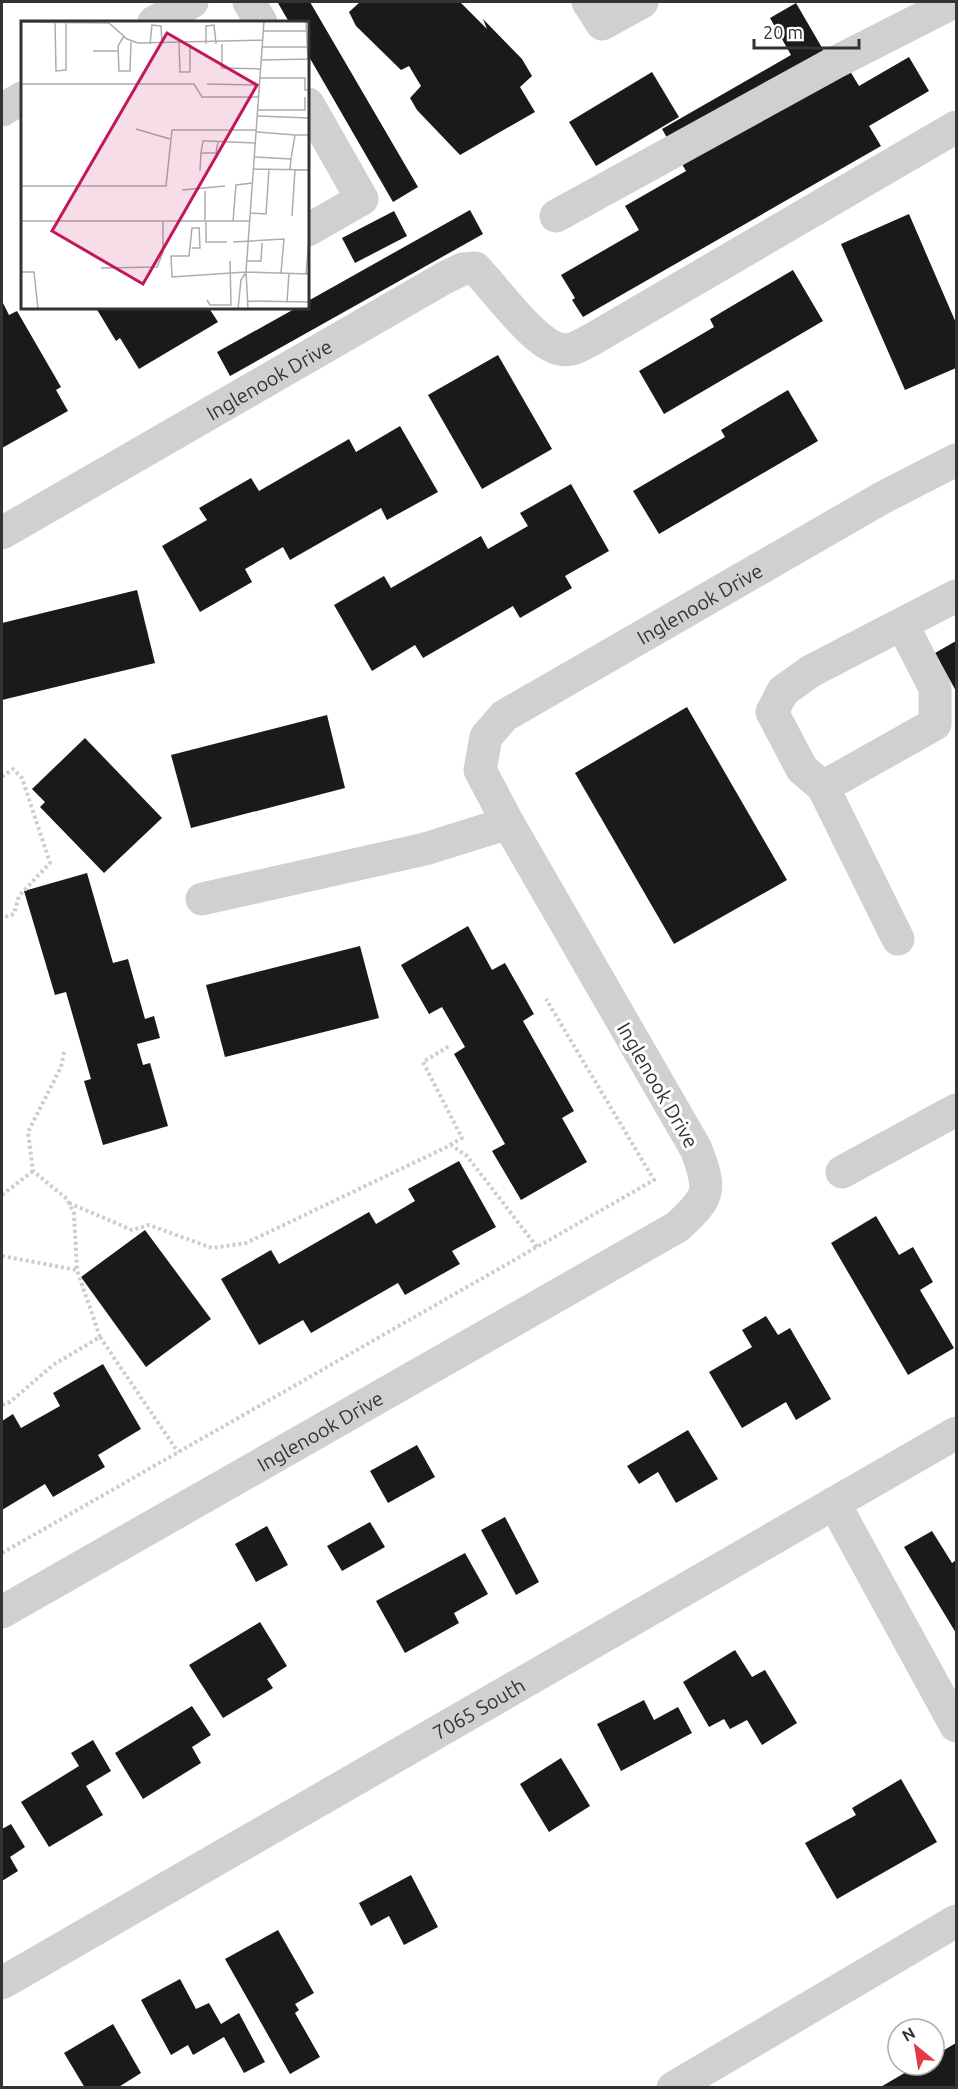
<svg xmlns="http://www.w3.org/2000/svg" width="958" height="2089" font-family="Ubuntu,sans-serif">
<rect width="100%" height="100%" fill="#fff"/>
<g fill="#1a1a1a">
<path d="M281,2H310L418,187L393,202L308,55V22H289L278,3Z"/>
<path d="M360,2H463L461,3L487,29L483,19L522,59L532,76L520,87L535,112L460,155L417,110L410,98L421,86L409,66L401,70L356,26L349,12Z"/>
<path d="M796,3L839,77L850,71L859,86L909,57L929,91L869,126L881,146L583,317L572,300L575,298L561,275L639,230L625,206L686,171L662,129L791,55L770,18Z"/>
<path d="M652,72L679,117L596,166L569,122Z"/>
<path d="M470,210L483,234L230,376L217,352L296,308H308V301Z"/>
<path d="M394,211L407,236L355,263L342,238Z"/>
<path d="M909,214L956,323V368L905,390L841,244Z"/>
<path d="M793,270L823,321L664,414L639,371L714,327L710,319Z"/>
<path d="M2,301L9,315L17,311L61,387L56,390L68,411L2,448Z"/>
<path d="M96,308H209L218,322L139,369L120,338L116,341Z"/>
<path d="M498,355L552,449L482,489L428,395Z"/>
<path d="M788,390L818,441L659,534L633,491L725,437L721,430Z"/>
<path d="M400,426L438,492L387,520L381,508L290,560L283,547L245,569L252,582L200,612L162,546L207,520L199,508L251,478L259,491L349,439L356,452Z"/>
<path d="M571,484L609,551L565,576L572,588L520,618L513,606L423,658L415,645L372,671L334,605L384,576L391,588L481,536L488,549L528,526L520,513Z"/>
<path d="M137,590L155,663L2,700V623Z"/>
<path d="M956,641V691L935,653Z"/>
<path d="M687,707L787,880L674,944L575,773Z"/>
<path d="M327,715L345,788L191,828L171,755Z"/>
<path d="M85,738L162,818L104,873L40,807L45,802L32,789Z"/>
<path d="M87,873L113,963L128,959L145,1019L154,1016L160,1038L137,1044L143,1065L150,1063L168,1126L103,1145L84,1081L91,1079L66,992L55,995L24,891Z"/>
<path d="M468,926L492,970L505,963L534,1014L523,1021L574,1111L562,1118L587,1162L521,1200L492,1151L505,1144L454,1054L465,1047L442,1007L429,1014L401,965Z"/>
<path d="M360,946L379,1018L225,1057L206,985Z"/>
<path d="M459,1161L496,1227L452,1251L460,1264L405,1295L398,1283L311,1333L303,1320L259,1345L221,1279L271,1250L279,1264L369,1212L376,1224L415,1201L408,1189Z"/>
<path d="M876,1216L899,1255L913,1247L933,1282L920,1290L954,1348L908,1375L831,1243Z"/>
<path d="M145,1230L211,1319L146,1367L81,1277Z"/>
<path d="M766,1316L778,1335L790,1328L831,1399L796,1420L786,1402L742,1428L709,1372L752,1347L742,1330Z"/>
<path d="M103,1364L141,1429L98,1455L105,1467L53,1497L45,1484L2,1510V1421L13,1414L21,1428L60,1406L53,1393Z"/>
<path d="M688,1430L718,1479L676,1503L658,1472L639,1484L627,1466Z"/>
<path d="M417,1445L435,1477L388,1503L370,1471Z"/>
<path d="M505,1517L539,1582L516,1595L481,1530Z"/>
<path d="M370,1522L385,1547L342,1571L327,1546Z"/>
<path d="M267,1526L288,1565L256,1582L235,1544Z"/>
<path d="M932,1531L952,1563L956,1560V1633L904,1547Z"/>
<path d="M465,1553L488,1594L454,1613L459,1623L405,1653L376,1601Z"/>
<path d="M260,1622L287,1666L267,1679L273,1688L223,1718L189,1665Z"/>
<path d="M735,1650L752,1677L765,1670L797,1723L762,1745L747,1720L730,1729L724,1719L709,1727L683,1682Z"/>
<path d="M644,1700L654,1720L678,1707L692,1733L621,1771L597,1724Z"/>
<path d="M192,1706L211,1735L192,1747L201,1763L143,1799L115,1753Z"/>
<path d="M93,1740L111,1771L86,1786L103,1815L49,1847L21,1802L79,1766L71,1753Z"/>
<path d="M561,1758L590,1806L549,1832L520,1784Z"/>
<path d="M901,1779L937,1842L837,1899L805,1843L856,1815L852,1808Z"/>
<path d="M11,1824L25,1847L10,1857L18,1871L2,1881V1829Z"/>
<path d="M411,1875L438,1927L404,1945L389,1916L371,1926L359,1903Z"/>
<path d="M278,1930L314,1993L295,2004L299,2010L295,2013L320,2057L290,2074L225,1959Z"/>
<path d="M180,1979L196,2009L209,2003L221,2024L239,2013L265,2062L244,2073L224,2037L193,2055L188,2045L171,2055L141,2000Z"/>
<path d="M113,2024L141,2073L117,2088H85L64,2053Z"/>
<path d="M956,2043V2088H879L918,2065H934V2056Z"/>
</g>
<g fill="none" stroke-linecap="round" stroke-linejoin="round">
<g stroke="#cdcdcd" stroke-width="4" stroke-dasharray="3 3" stroke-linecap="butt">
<path d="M2,777L13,769L22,778L50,863L19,896L14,914L2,918"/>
<path d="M64,1052L61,1067L28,1132L33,1171L67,1199L74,1213L77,1270L100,1337"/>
<path d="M450,1145L462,1138L423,1062L451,1045"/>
<path d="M2,1195L33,1171"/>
<path d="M69,1203L132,1230L149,1225L212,1248L246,1243L451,1145L467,1156L537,1247"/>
<path d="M2,1256L77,1270"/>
<path d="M2,1405L10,1402L53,1365L100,1337L178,1452"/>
<path d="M2,1553L654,1180L546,999"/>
</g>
<g stroke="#d0d0d0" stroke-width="33">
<path d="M249,2L261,22"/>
<path d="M588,2L602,24L642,2"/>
<path d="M154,22L192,2"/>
<path d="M308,104L362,199L308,230"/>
<path d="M2,110L22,98"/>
<path d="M556,216L836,62L954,2"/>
<path id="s1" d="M2,533L446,277L463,269L475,268C495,288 534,344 560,349C572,352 581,345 591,340L956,127"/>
<path d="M902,624L935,688V724L823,787L802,769L772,712L783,691L811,671L956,596"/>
<path d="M823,787L898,939"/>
<path d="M202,899L425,849L508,823"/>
<path d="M842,1172L956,1110"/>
<path d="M834,1503L956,1726"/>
<path id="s2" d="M2,1612L677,1227C710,1197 712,1191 696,1149L508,823L480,770L486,737L504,716L882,498L956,460"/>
<path id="s3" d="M2,1983L956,1433"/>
<path d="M673,2088L956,1921"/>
</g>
</g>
<g text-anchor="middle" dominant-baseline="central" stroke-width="6" stroke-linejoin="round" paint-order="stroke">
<g font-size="20" fill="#333" stroke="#fff">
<text stroke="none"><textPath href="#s1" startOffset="308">Inglenook Drive</textPath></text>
<text stroke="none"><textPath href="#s2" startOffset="1590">Inglenook Drive</textPath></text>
<text transform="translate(658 1085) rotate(60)">Inglenook Drive</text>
<text stroke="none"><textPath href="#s2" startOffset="366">Inglenook Drive</textPath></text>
<text stroke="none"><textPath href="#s3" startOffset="550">7065 South</textPath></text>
</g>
</g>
<g transform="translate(21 21)">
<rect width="288" height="288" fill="#fff"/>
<path fill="none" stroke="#adadad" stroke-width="1.5" d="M34,0L35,50L45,49V1M0,1L88,2L106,18L117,22L242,19M243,10H285M103,15L97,25L98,50H109L110,21M158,22L159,51H169V23M129,23L131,4L140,5L141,22M185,23V5L193,4L195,23M201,23V47L240,48M241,26H286M72,30H97M241,39L287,38L285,1L280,0M239,57H284V69H288M0,63H173L181,76H238M186,63L239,64M237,89H284V76M237,95L288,97M115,108L149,118M236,111L274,114M197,121L195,132H180L182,120H186L235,122M234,136L270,138L269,148M270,138L274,114H288M233,148L288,149M179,150L180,132M0,165H145L151,109H236M161,169L204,165M184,170V200M229,192L245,193L248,148M271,195L274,149M0,200H228M185,200V221H206M212,200L215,164L232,162M178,207H171L168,235H150L151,256L225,251L288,253M212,221L263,218L260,252M171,227H179L178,206M226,240H240L241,222M80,247L136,246L142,231V200M0,251H13L17,288M285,253L288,217M186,279L189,284H210L209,240M227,280L288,281M266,281L268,252M217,288L220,259L225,251M227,288L225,251L243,0"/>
<path fill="#c2185b" fill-opacity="0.15" stroke="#c2185b" stroke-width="3" d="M146,12L236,64L122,263L31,210Z"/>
<rect width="288" height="288" fill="none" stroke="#333" stroke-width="3"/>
</g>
<rect width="958" height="2089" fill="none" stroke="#333333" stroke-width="6"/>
<g transform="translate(916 2047) rotate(330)"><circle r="28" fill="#ffffff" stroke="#adadad" stroke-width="1.5"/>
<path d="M0-4.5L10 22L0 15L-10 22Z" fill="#e63946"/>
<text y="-9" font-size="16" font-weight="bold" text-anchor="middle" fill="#333333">N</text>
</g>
<path d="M754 39v9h105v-9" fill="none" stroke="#333333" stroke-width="3"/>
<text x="763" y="39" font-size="18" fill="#333333" stroke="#ffffff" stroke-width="4.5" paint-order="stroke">20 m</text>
</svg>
